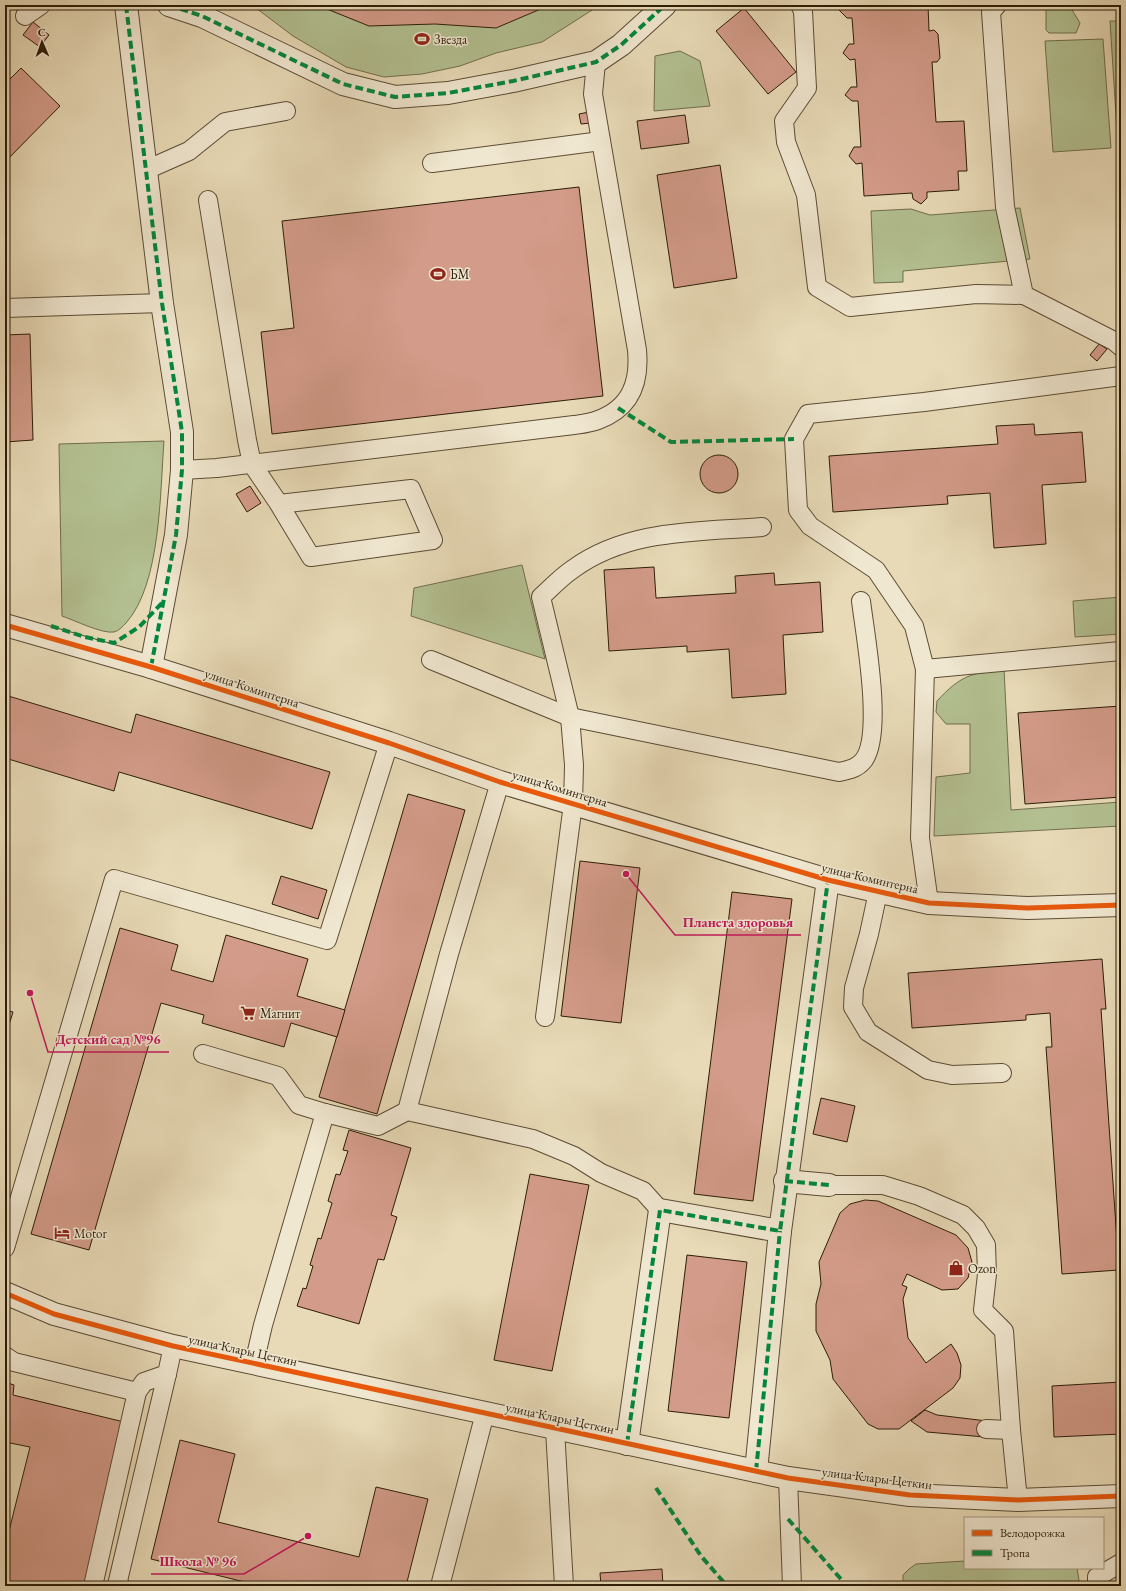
<svg xmlns="http://www.w3.org/2000/svg" width="1126" height="1591" font-family="'EB Garamond',serif">
<rect width="100%" height="100%" fill="#e8dab7"/>
<filter id="stains"><feTurbulence type="fractalNoise" baseFrequency=".005" numOctaves="4"/><feColorMatrix values="0 0 0 0 .2 0 0 0 0 .09 0 0 0 0 .02 0 0 0 .5 -.17"/></filter>
<radialGradient id="worn" r=".72"><stop offset=".6" stop-color="#630" stop-opacity="0"/><stop offset="1" stop-color="#630" stop-opacity=".3"/></radialGradient>
<g fill="#b3c091" stroke="#706e4c">
<path d="M252,5H600L542,42L496,53L460,66L422,74L384,77L346,67L293,36Z"/>
<path d="M1051,5H1069L1080,23L1076,33H1049L1046,30V10Z"/>
<path d="M1110,21H1121V146L1118,147Z"/>
<path d="M1103,39L1111,148L1053,152L1045,41Z"/>
<path d="M680,51L700,61L710,106L654,111L655,56Z"/>
<path d="M1020,208L1030,259L903,271V282L874,283L871,211L911,209L930,215Z"/>
<path d="M164,441C160,492 161,584 126,623C123,626 119,631 114,632C102,634 74,620 62,616L59,444Z"/>
<path d="M522,565L545,659L411,616L414,588Z"/>
<path d="M1121,597V634L1075,637L1073,601Z"/>
<path d="M1004,669L1011,810L1121,802V826L934,836L936,777L970,773V724H946L936,712L937,701C961,675 970,674 1004,669Z"/>
<path d="M965,1561V1568H1077L1080,1586H903V1575L909,1569L916,1564Z"/>
</g>
<g fill="#d39b89" stroke="#2d1d08">
<path d="M317,5H550L496,28L435,24L369,26Z"/>
<path d="M843,5H928L929,31L934,30L938,34L940,58L937,62H932L936,122L964,121L967,171H958L959,190L927,192V198L921,204L913,199L912,193L864,196L862,163L856,164L849,156L854,147H861L858,101H852L845,95L851,87H857L855,59L850,60L843,53L849,44H854L852,18H847L839,10Z"/>
<path d="M744,8L796,72L768,94L716,31Z"/>
<path d="M33,22L49,35L40,47L23,35Z"/>
<path d="M21,68L60,106L5,162V84Z"/>
<path d="M589,112L591,123L581,124L579,114Z"/>
<path d="M685,115L689,143L641,149L637,121Z"/>
<path d="M720,165L737,278L674,288L657,175Z"/>
<path d="M579,187L603,396L272,434L261,332L294,328L282,221Z"/>
<path d="M30,334L33,440L5,442V335Z"/>
<path d="M1099,344L1107,349L1097,361L1090,355Z"/>
<path d="M1034,424L1035,435L1082,432L1086,482L1042,485L1046,544L994,548L990,493L947,496L948,504L833,512L829,456L998,444L996,426Z"/>
<circle cx="719" cy="474" r="19"/>
<path d="M250,486L261,503L247,512L236,494Z"/>
<path d="M654,567L656,598L736,593L735,576L774,573L775,585L820,582L823,632L783,635L786,694L732,698L729,649L687,652V646L609,651L604,570Z"/>
<path d="M5,695L131,733L136,714L330,772L312,829L119,772L114,791L5,758Z"/>
<path d="M1121,706V797L1025,804L1018,713Z"/>
<path d="M408,794L465,810L377,1114L319,1097Z"/>
<path d="M580,861L640,868L621,1023L561,1016Z"/>
<path d="M281,876L327,890L318,919L272,904Z"/>
<path d="M732,892L792,899L753,1201L694,1194Z"/>
<path d="M120,928L178,945L171,970L213,982L226,935L308,959L297,996L345,1010L337,1037L291,1023L284,1047L202,1023L204,1015L161,1003L89,1250L31,1234Z"/>
<path d="M1102,959L1106,1009H1101L1119,1270L1062,1274L1046,1047H1052L1050,1013L1026,1015V1020L912,1028L908,973Z"/>
<path d="M5,1010L13,1012L5,1038Z"/>
<path d="M821,1098L855,1106L847,1142L813,1134Z"/>
<path d="M349,1130L411,1148L391,1215L397,1217L384,1260L378,1259L359,1324L297,1306L303,1288L306,1289L313,1266L310,1265L318,1238L321,1239L332,1203L328,1201L336,1174L340,1175L348,1151L343,1150Z"/>
<path d="M530,1174L589,1185L552,1371L494,1360Z"/>
<path d="M865,1200L878,1201L956,1235L968,1248L972,1262L968,1278L958,1289L942,1290L907,1274L902,1285L907,1287L903,1299L908,1338L926,1363L951,1344L957,1353L961,1365L960,1378L953,1388L899,1429H878L868,1424L833,1379L830,1360L816,1331V1304L821,1284L819,1262L840,1213L850,1204Z"/>
<path d="M687,1255L747,1262L729,1418L668,1411Z"/>
<path d="M5,1382L14,1385L13,1395L124,1422L84,1586H5V1547L30,1447L5,1442Z"/>
<path d="M1121,1382V1434L1054,1437L1052,1386Z"/>
<path d="M925,1410L937,1415L987,1421L985,1437L927,1432L911,1421Z"/>
<path d="M180,1440L235,1454L218,1522L359,1557L376,1487L428,1499L406,1586H261L151,1559Z"/>
<path d="M662,1569L663,1586H601L600,1573Z"/>
</g>
<g fill="none" stroke-linecap="round" stroke-linejoin="round">
<g stroke="#5c4c34" stroke-width="20">
<g id="lane">
<path d="M800,5L803,11L807,88L784,121L786,142L806,195L817,287L850,307L976,294L1024,295"/>
<path d="M997,5L991,12L1005,207L1024,295L1114,341L1121,347"/>
<path d="M25,16L41,5"/>
<path d="M432,163L601,141"/>
<path d="M146,170L189,151L225,122L286,111"/>
<path d="M208,200L247,440L252,464L279,504L411,489L433,540L311,557L279,504"/>
<path d="M5,308L162,303"/>
<path d="M182,470L217,468L574,425C581,424 591,423 598,420C631,408 640,382 637,350L593,94L596,62"/>
<path d="M431,660L570,717L839,772C848,770 856,769 863,761C884,736 865,634 861,601"/>
<path d="M925,669L1121,651"/>
<path d="M878,892L869,934L854,988L853,1007L868,1032L928,1070L952,1075L1002,1073"/>
<path d="M929,903L920,838L925,669L914,626L876,570L810,526L798,510L794,439L808,414L924,402L1121,376"/>
<path d="M545,1017L573,804L574,765L570,717L541,597C551,588 561,577 573,569C628,529 697,532 762,527"/>
<path d="M203,1054L278,1076L299,1105L325,1113L378,1126L407,1111L533,1139L574,1156L601,1173L643,1191L660,1210"/>
<path d="M407,1111L449,954L500,782"/>
<path d="M829,1185H883L919,1196L963,1215L976,1228L986,1245L987,1274L983,1310L1004,1331L1011,1430"/>
<path d="M5,1248L114,879L327,940L389,743"/>
<path d="M5,1356L14,1362L137,1392"/>
<path d="M254,1364L263,1325L325,1113"/>
<path d="M555,1429L564,1586"/>
<path d="M986,1429L1011,1430L1018,1500"/>
<path d="M788,1478L792,1586"/>
<path d="M93,1586L137,1392L144,1382L167,1374L173,1346"/>
<path d="M121,1586L117,1585L167,1374"/>
<path d="M440,1586L485,1413"/>
<path d="M1097,1586V1577L1121,1563"/>
</g>
</g>
<g stroke="#5c4c34" stroke-width="24">
<g id="street">
<path d="M126,5L162,303L182,432V470L176,535L151,667"/>
<path d="M169,5L202,16L343,84L395,97L448,93L513,81L596,62L621,45L665,5"/>
<path d="M5,625L151,667L389,743L500,782L828,880L929,903L1028,908L1121,905"/>
<path d="M785,1181L829,1185"/>
<path d="M5,1293L54,1314L173,1346L788,1478L910,1495L1018,1500L1121,1496"/>
<path d="M627,1444L660,1210L780,1231L828,880"/>
<path d="M756,1471L780,1231"/>
</g>
</g>
<use href="#lane" stroke="#f0e7d0" stroke-width="18"/>
<use href="#street" stroke="#f0e7d0" stroke-width="22"/>
<g stroke="#00873e" stroke-width="4" stroke-dasharray="8 4" stroke-linecap="butt">
<path d="M126,5L162,303L182,432V470L176,535L151,667"/>
<path d="M169,5L202,16L343,84L395,97L448,93L513,81L596,62L621,45L665,5"/>
<path d="M618,408L671,442L794,439"/>
<path d="M51,626L85,637L114,643L139,627L163,602"/>
<path d="M785,1181L829,1185"/>
<path d="M627,1444L660,1210L780,1231L828,880"/>
<path d="M756,1471L780,1231"/>
<path d="M656,1488L701,1556L727,1586"/>
<path d="M788,1519L847,1586"/>
</g>
<g stroke="#f0e7d0" stroke-width="8">
<g id="cycleway">
<path d="M5,625L151,667L389,743L500,782L828,880L929,903L1028,908L1121,905"/>
<path d="M5,1293L54,1314L173,1346L788,1478L910,1495L1018,1500L1121,1496"/>
</g>
</g>
<use href="#cycleway" stroke="#e8590c" stroke-width="5"/>
</g>
<defs>
<g id="stadium-bare" transform="scale(1.2)"><path d="M0-5a6.5 5 0 1 0 0 10a6.5 5 0 1 0 0-10ZM-3.5-1.8h7v3.6h-7Z" fill="#8f2418" stroke="#f0e7d0" stroke-width="2.5" paint-order="stroke"/></g>
<g id="supermarket-bare" transform="scale(1.2)"><path d="M-6-5.5h2.5l.6 2H6L4.5 2H-2.5L-4.4-4H-6ZM-1.5 3.2a1.3 1.3 0 1 0 .1 0ZM3 3.2a1.3 1.3 0 1 0 .1 0Z" fill="#8f2418" stroke="#f0e7d0" stroke-width="2.5" paint-order="stroke"/></g>
<g id="hotel-bare" transform="scale(1.2)"><path d="M-6-4.5h1.5V1H6V5H4.5V3h-9V5H-6ZM-4 0a1.8 1.8 0 1 1 3.6 0ZM.5 0V-2.5h3Q6-2.5 6 0Z" fill="#8f2418" stroke="#f0e7d0" stroke-width="2.5" paint-order="stroke"/></g>
<g id="shop-bare" transform="scale(1.2)"><path d="M-5-2.5h2.3a2.7 3.5 0 0 1 5.4 0H5L5.5 6h-11ZM-1.5-2.5h3a1.5 2.3 0 0 0-3 0Z" fill="#8f2418" stroke="#f0e7d0" stroke-width="2.5" paint-order="stroke"/></g>
</defs>
<g fill-rule="evenodd">
<use href="#stadium-bare" x="422" y="39"/>
<use href="#stadium-bare" x="438" y="274"/>
<use href="#supermarket-bare" x="248" y="1013"/>
<use href="#hotel-bare" x="62" y="1233"/>
<use href="#shop-bare" x="956" y="1268"/>
</g>
<g text-anchor="middle" dominant-baseline="central" stroke-width="3" stroke-linejoin="round" paint-order="stroke">
<g font-size="13" fill="#2d1d08" stroke="#f0e7d0" text-anchor="start">
<text x="434" y="39">Звезда</text>
<text x="450" y="274">БМ</text>
<text x="260" y="1013">Магнит</text>
<text x="74" y="1233">Motor</text>
<text x="968" y="1268">Ozon</text>
</g>
<g font-size="13" fill="#2d1d08" stroke="#f0e7d0">
<text transform="translate(252 688) rotate(18)">улица Коминтерна</text>
<text transform="translate(560 788) rotate(17)">улица Коминтерна</text>
<text transform="translate(870 878) rotate(13)">улица Коминтерна</text>
<text transform="translate(243 1350) rotate(12)">улица Клары Цеткин</text>
<text transform="translate(560 1418) rotate(12)">улица Клары Цеткин</text>
<text transform="translate(877 1478) rotate(7)">улица Клары Цеткин</text>
</g>
</g>
<path fill="none" stroke="#c2185b" stroke-width="1.5" d="M626 874L675 935H801M30 993L48 1052H169M308 1536L244 1574H151"/>
<g fill="#c2185b" stroke="#f0e7d0" stroke-width="1.5">
<circle cx="626" cy="874" r="4"/>
<circle cx="30" cy="993" r="4"/>
<circle cx="308" cy="1536" r="4"/>
</g>
<g font-size="14" text-anchor="middle" font-weight="bold" fill="#c2185b" stroke="#f0e7d0" stroke-width="3" stroke-linejoin="round" paint-order="stroke">
<text x="738" y="927">Планета здоровья</text>
<text x="108" y="1044">Детский сад №96</text>
<text x="198" y="1566">Школа № 96</text>
</g>
<rect width="1126" height="1591" fill="none" stroke="#e8dab7" stroke-width="20"/>
<rect x="6" y="6" width="1114" height="1579" fill="none" stroke="#2d1d08" stroke-width="2"/>
<rect x="10" y="10" width="1106" height="1571" fill="none" stroke="#2d1d08"/>
<rect x="964" y="1517" width="140" height="52" fill="#f0e7d0" stroke="#a29680"/>
<rect x="972" y="1530" width="20" height="6" fill="#e8590c" stroke="#a29680"/>
<text x="1000" y="1537" font-size="12" fill="#2d1d08">Велодорожка</text>
<rect x="972" y="1550" width="20" height="6" fill="#00873e" stroke="#a29680"/>
<text x="1000" y="1557" font-size="12" fill="#2d1d08">Тропа</text>
<g transform="translate(42 42) rotate(358)" stroke="#f0e7d0" stroke-width="3" paint-order="stroke">
<path d="M0-3L7 15L0 10L-7 15Z" fill="#2d1d08"/>
<text y="-6" font-size="11" font-weight="bold" text-anchor="middle" fill="#2d1d08">С</text>
</g>
<rect width="100%" height="100%" filter="url(#stains)"/>
<rect width="100%" height="100%" fill="url(#worn)"/>
</svg>
